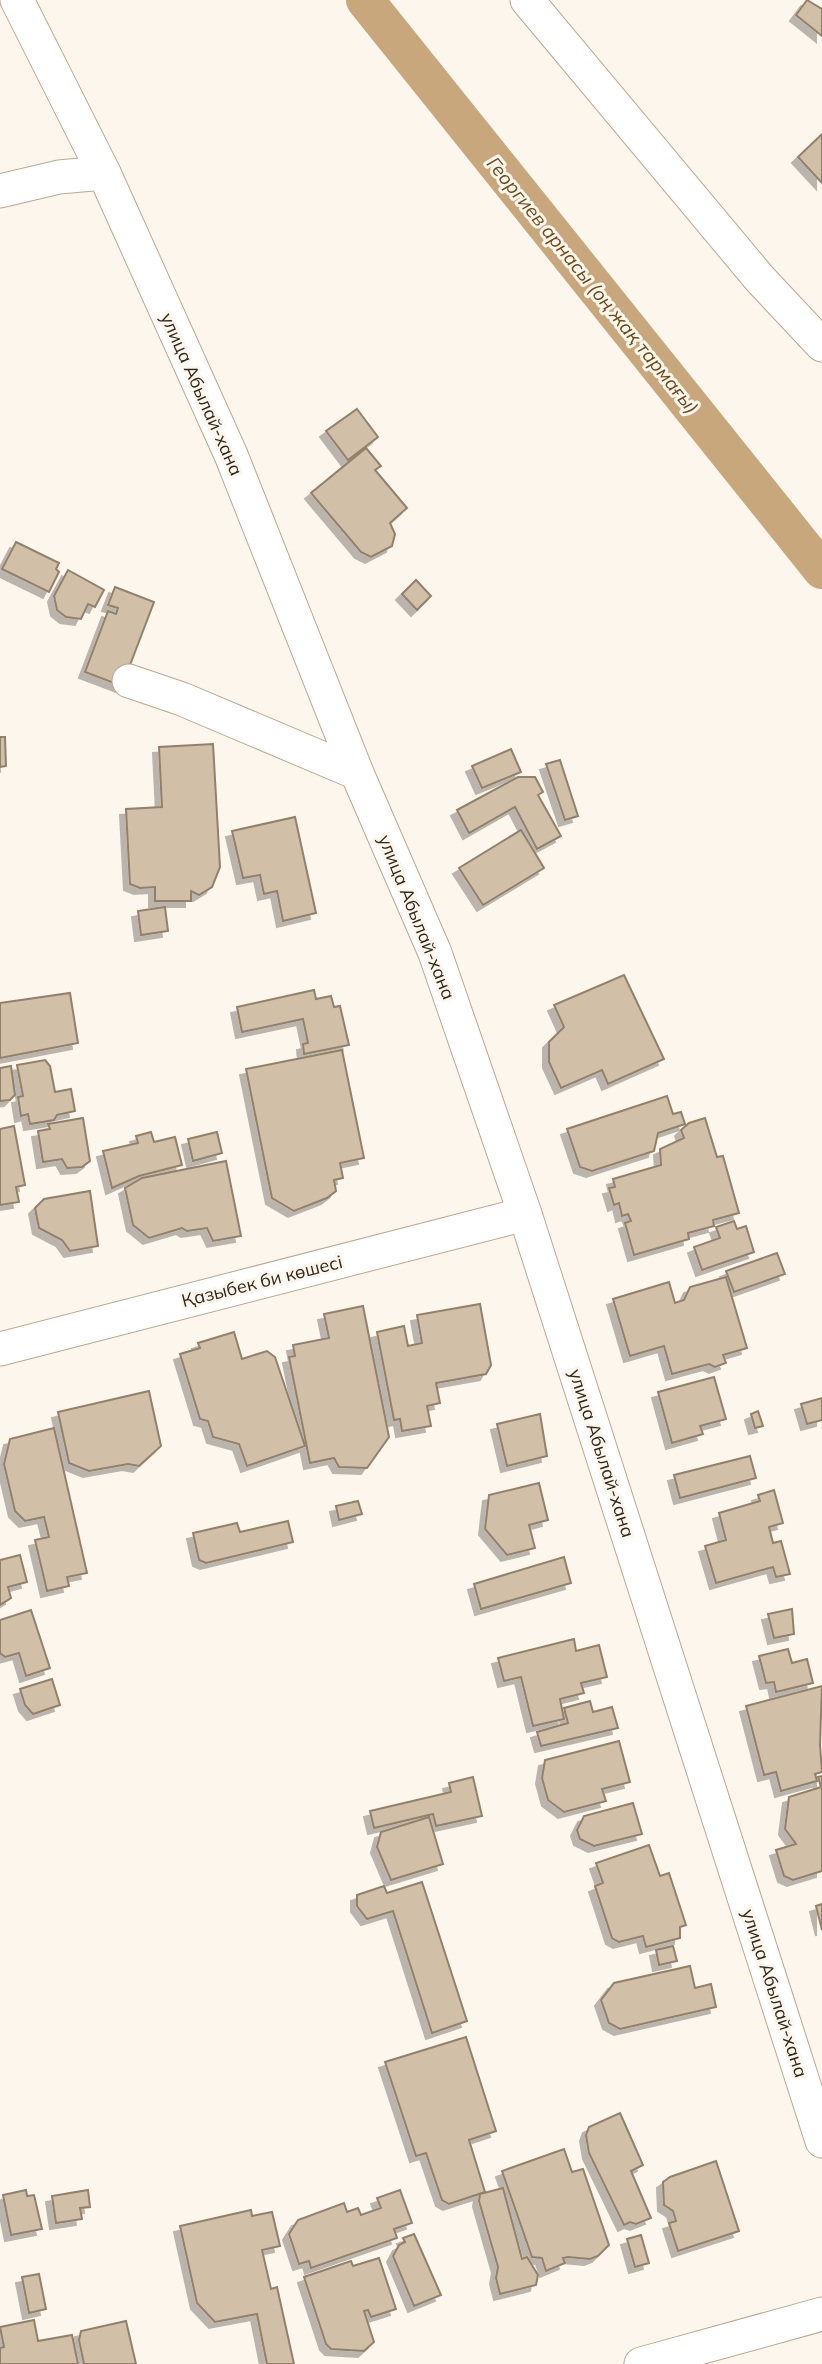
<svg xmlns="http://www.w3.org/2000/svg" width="822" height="2364" font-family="Mulish,sans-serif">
<defs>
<filter id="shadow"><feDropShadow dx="-6" dy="6" stdDeviation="0" flood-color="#0004"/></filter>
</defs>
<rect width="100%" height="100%" fill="#fdf6ec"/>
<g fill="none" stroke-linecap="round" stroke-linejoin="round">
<path stroke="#c8a77d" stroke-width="38" d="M365,0L822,570"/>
</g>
<g fill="#d2bfa8" stroke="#92816b" stroke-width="2" filter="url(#shadow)">
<path d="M807,0L822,9V36L796,15Z"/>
<path d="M822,134V183L798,157Z"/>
<path d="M357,409L378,437L348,460L326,431Z"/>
<path d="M366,448L381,466L375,470L407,508L390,523L395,534L392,546L371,557L361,552L311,493Z"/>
<path d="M16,542L59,563L56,569L59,572L49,592L2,569Z"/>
<path d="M68,570L104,590L95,607L88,604L81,619L66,617L57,610L54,596Z"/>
<path d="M416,580L431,596L417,610L402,594Z"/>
<path d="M115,587L154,602L122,686L85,672L108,611L116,614L118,608L108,605Z"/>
<path d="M0,737H5L6,766L0,767Z"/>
<path d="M213,744L220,867L212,887L199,895L191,891V901H155V887L140,888L130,884L126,809L162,807L159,747Z"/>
<path d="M511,749L521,772L482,788L472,766Z"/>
<path d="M560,760L578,816L565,820L546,764Z"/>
<path d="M518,777H535L543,792L538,795L561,836L537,849L515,807L469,833L457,810Z"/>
<path d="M295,817L316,913L283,921L277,891L264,894L260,875L243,878L232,831Z"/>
<path d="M521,830L544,868L483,905L459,868Z"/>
<path d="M165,907L168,931L141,935L138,911Z"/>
<path d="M624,975L664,1059L608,1084L602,1070L561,1088L549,1062V1042L564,1027L554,1005Z"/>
<path d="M314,990L316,999L331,996L334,1007L340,1006L349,1045L304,1054L303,1044L308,1043L303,1019L242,1032L237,1007Z"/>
<path d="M70,993L78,1043L0,1058V1003Z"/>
<path d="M342,1050L364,1158L340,1163L343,1178L334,1180L336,1191L327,1198L294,1211L272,1198L246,1069Z"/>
<path d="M45,1060L50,1066L55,1092L71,1089L75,1111L57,1115L54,1120L30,1124L28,1114L21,1116L18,1097L23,1096L17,1065Z"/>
<path d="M11,1066L15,1095L10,1100L0,1101V1068Z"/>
<path d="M667,1096L673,1114L681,1112L685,1124L658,1133L654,1151L592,1171L580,1167L567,1129Z"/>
<path d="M83,1118L90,1161L82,1167L67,1168L62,1159L43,1162L38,1131L50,1129L48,1124Z"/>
<path d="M705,1118L717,1157L723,1156L739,1213L713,1220L714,1226L688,1233L689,1239L634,1255L625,1223L631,1221L628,1214L622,1216L619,1203L614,1205L609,1188L615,1187L613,1179L661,1165L660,1149L684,1138L681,1130L689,1123Z"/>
<path d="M14,1126L25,1185L16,1187L19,1202L0,1205V1129Z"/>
<path d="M151,1132L154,1142L175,1137L182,1165L139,1176L112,1188L103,1151L138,1143L136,1136Z"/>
<path d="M217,1132L222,1153L193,1161L188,1139Z"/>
<path d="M226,1161L241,1236L213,1241L207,1228L187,1231L182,1228L149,1238L133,1225L125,1188L142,1178Z"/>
<path d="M90,1191L98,1246L70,1251L62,1240L39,1228L35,1208L44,1199Z"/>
<path d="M734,1221L737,1229L746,1226L754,1252L702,1270L694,1247L720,1238L716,1227Z"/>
<path d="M777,1253L785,1274L734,1292L726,1271Z"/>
<path d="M726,1277L747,1348L723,1355L726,1363L715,1367L709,1364L672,1374L664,1346L630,1356L613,1299L669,1282L675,1303L684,1300L690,1287Z"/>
<path d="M480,1304L491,1365L486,1374L436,1383L440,1403L427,1406L431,1426L402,1431L400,1419L394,1420L377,1332L404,1326L408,1346L422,1343L417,1315Z"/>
<path d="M363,1306L389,1437L367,1468L339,1467L334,1458L310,1463L289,1357L295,1356L293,1345L329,1338L324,1314Z"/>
<path d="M234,1332L242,1359L267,1351L275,1357L305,1446L247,1466L239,1444L213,1437L208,1421L200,1419L180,1354L200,1348L198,1343Z"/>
<path d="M714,1377L726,1419L700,1426L703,1434L672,1443L658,1392Z"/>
<path d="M149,1391L161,1446L139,1466L128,1464L89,1471L69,1463L58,1412Z"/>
<path d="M822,1398V1420L807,1424L801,1404Z"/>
<path d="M758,1411L763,1426L755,1428L751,1414Z"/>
<path d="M540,1414L547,1456L507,1466L497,1424Z"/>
<path d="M54,1428L87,1573L67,1577L69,1586L47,1591L35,1540L49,1537L44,1517L25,1521L15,1511L4,1464L10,1439Z"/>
<path d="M750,1456L756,1478L680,1498L674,1475Z"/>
<path d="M539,1483L548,1520L529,1525L535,1548L507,1555L485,1529L489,1495Z"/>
<path d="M774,1490L783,1523L769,1527L773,1543L781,1541L790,1574L776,1577L773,1567L716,1583L705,1546L726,1540L719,1513L760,1501L758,1495Z"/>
<path d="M358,1501L362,1514L339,1520L336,1506Z"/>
<path d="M288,1521L293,1542L206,1563L199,1560L193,1533L237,1523L240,1532Z"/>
<path d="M20,1555L27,1582L8,1587L11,1598L0,1605V1560Z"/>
<path d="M564,1557L571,1583L481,1609L474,1584Z"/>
<path d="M792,1609L794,1634L774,1638L768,1614Z"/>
<path d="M31,1610L50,1668L26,1676L19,1653L5,1657L0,1653V1620Z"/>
<path d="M574,1639L576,1651L599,1645L607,1677L581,1683L584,1693L560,1699L564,1719L533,1726L521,1677L504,1681L498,1658Z"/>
<path d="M788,1649L792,1663L807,1659L813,1683L776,1692L774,1682L766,1683L759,1656Z"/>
<path d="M52,1679L60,1705L33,1714L25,1705L20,1689Z"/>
<path d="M822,1686L820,1745L822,1772L815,1774L817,1781L781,1791L776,1772L764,1775L746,1706Z"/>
<path d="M590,1701L593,1712L612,1707L618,1728L541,1746L537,1732L568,1723L564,1708Z"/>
<path d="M619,1741L630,1782L602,1789L606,1801L564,1812L548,1800L542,1778L545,1760Z"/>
<path d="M822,1776V1871L793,1880L784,1876L776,1850L796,1844L785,1829L789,1797L821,1787L818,1777Z"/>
<path d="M473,1777L482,1816L436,1826L433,1814L374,1828L370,1811L451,1792L449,1783Z"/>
<path d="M633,1803L642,1834L594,1846L580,1839L577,1830L584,1816Z"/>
<path d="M429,1817L443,1864L391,1880L377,1847L381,1832Z"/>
<path d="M649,1845L660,1876L669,1873L686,1925L680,1927V1938L646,1947L643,1936L619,1942L612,1938L595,1886L603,1883L596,1863Z"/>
<path d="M422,1882L467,2021L432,2033L393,1911L367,1919L357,1906V1895L384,1886L387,1893Z"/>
<path d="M822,1904V1930L816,1906Z"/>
<path d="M673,1946L677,1961L659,1965L656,1950Z"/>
<path d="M690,1966L695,1988L711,1984L716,2007L620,2029L609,2023L601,2000L614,1983Z"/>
<path d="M466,2037L496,2131L469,2140L485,2192L449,2204L442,2200L426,2153L416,2156L385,2062Z"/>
<path d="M620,2113L643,2165L631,2171L651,2218L636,2224L630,2222L624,2225L589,2153L586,2135L589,2127Z"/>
<path d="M564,2149L572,2172L583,2169L609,2245L598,2256L590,2259L568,2257L563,2258L565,2263L546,2271L542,2258L532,2257L502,2171Z"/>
<path d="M716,2161L739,2231L678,2251L669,2223L676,2221L673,2211L664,2205L663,2182L670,2177Z"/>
<path d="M503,2188L522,2259L527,2257L538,2275L536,2285L500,2294L496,2278L498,2267L479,2201L480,2194Z"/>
<path d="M26,2190L27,2196L34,2195L42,2229L11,2235L3,2195Z"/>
<path d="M88,2190L90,2207L80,2208L82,2219L56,2223L52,2196Z"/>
<path d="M400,2190L412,2223L394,2229L397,2238L311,2268L309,2261L299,2264L289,2234L298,2220L344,2203L347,2212L358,2208L361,2215L381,2208L377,2198Z"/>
<path d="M251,2210L252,2216L272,2212L280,2246L262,2250L271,2289L277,2287L294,2364H267L257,2314L215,2322L197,2303L180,2226Z"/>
<path d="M414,2234L441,2295L414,2306L393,2256L399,2245L405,2242L403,2238Z"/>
<path d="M641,2235L649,2263L635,2267L627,2239Z"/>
<path d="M379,2258L396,2309L371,2317L368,2310L364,2311L374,2342L364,2351L331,2349L326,2344L304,2277L351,2261L353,2266Z"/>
<path d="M39,2274L46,2309L29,2313L22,2277Z"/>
<path d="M34,2320L38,2341L72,2335L78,2364H0V2348L4,2347L0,2327Z"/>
<path d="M126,2321L136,2364H84L79,2340L81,2331Z"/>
</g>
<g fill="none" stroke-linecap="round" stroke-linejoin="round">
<g stroke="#bba892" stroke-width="35">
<g id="minor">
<path d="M17,0L104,173L231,455L357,773L435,953L525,1214L822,2141"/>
<path d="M527,0L760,279L822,345"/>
<path d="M0,191L59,177L104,173"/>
<path d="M129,681L182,699L357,773"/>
<path d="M0,1349L525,1214"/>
<path d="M641,2364L822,2314"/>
</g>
</g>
<use href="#minor" stroke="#fff" stroke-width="33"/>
</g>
<g text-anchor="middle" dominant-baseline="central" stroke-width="6" stroke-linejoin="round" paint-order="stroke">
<g font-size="18" fill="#2d261d" stroke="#fdf6ec">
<text transform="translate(202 394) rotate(66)">улица Абылай-хана</text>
<text transform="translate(417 917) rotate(68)">улица Абылай-хана</text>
<text transform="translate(262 1281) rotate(-14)">Қазыбек би көшесі</text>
<text transform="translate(602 1453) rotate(72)">улица Абылай-хана</text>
<text transform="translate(775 1993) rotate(72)">улица Абылай-хана</text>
</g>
<g font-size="19" font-style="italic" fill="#6c4a18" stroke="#fdf6ec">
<text transform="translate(593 285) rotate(51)">Георгиев арнасы (оң жақ тармағы)</text>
</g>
</g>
</svg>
